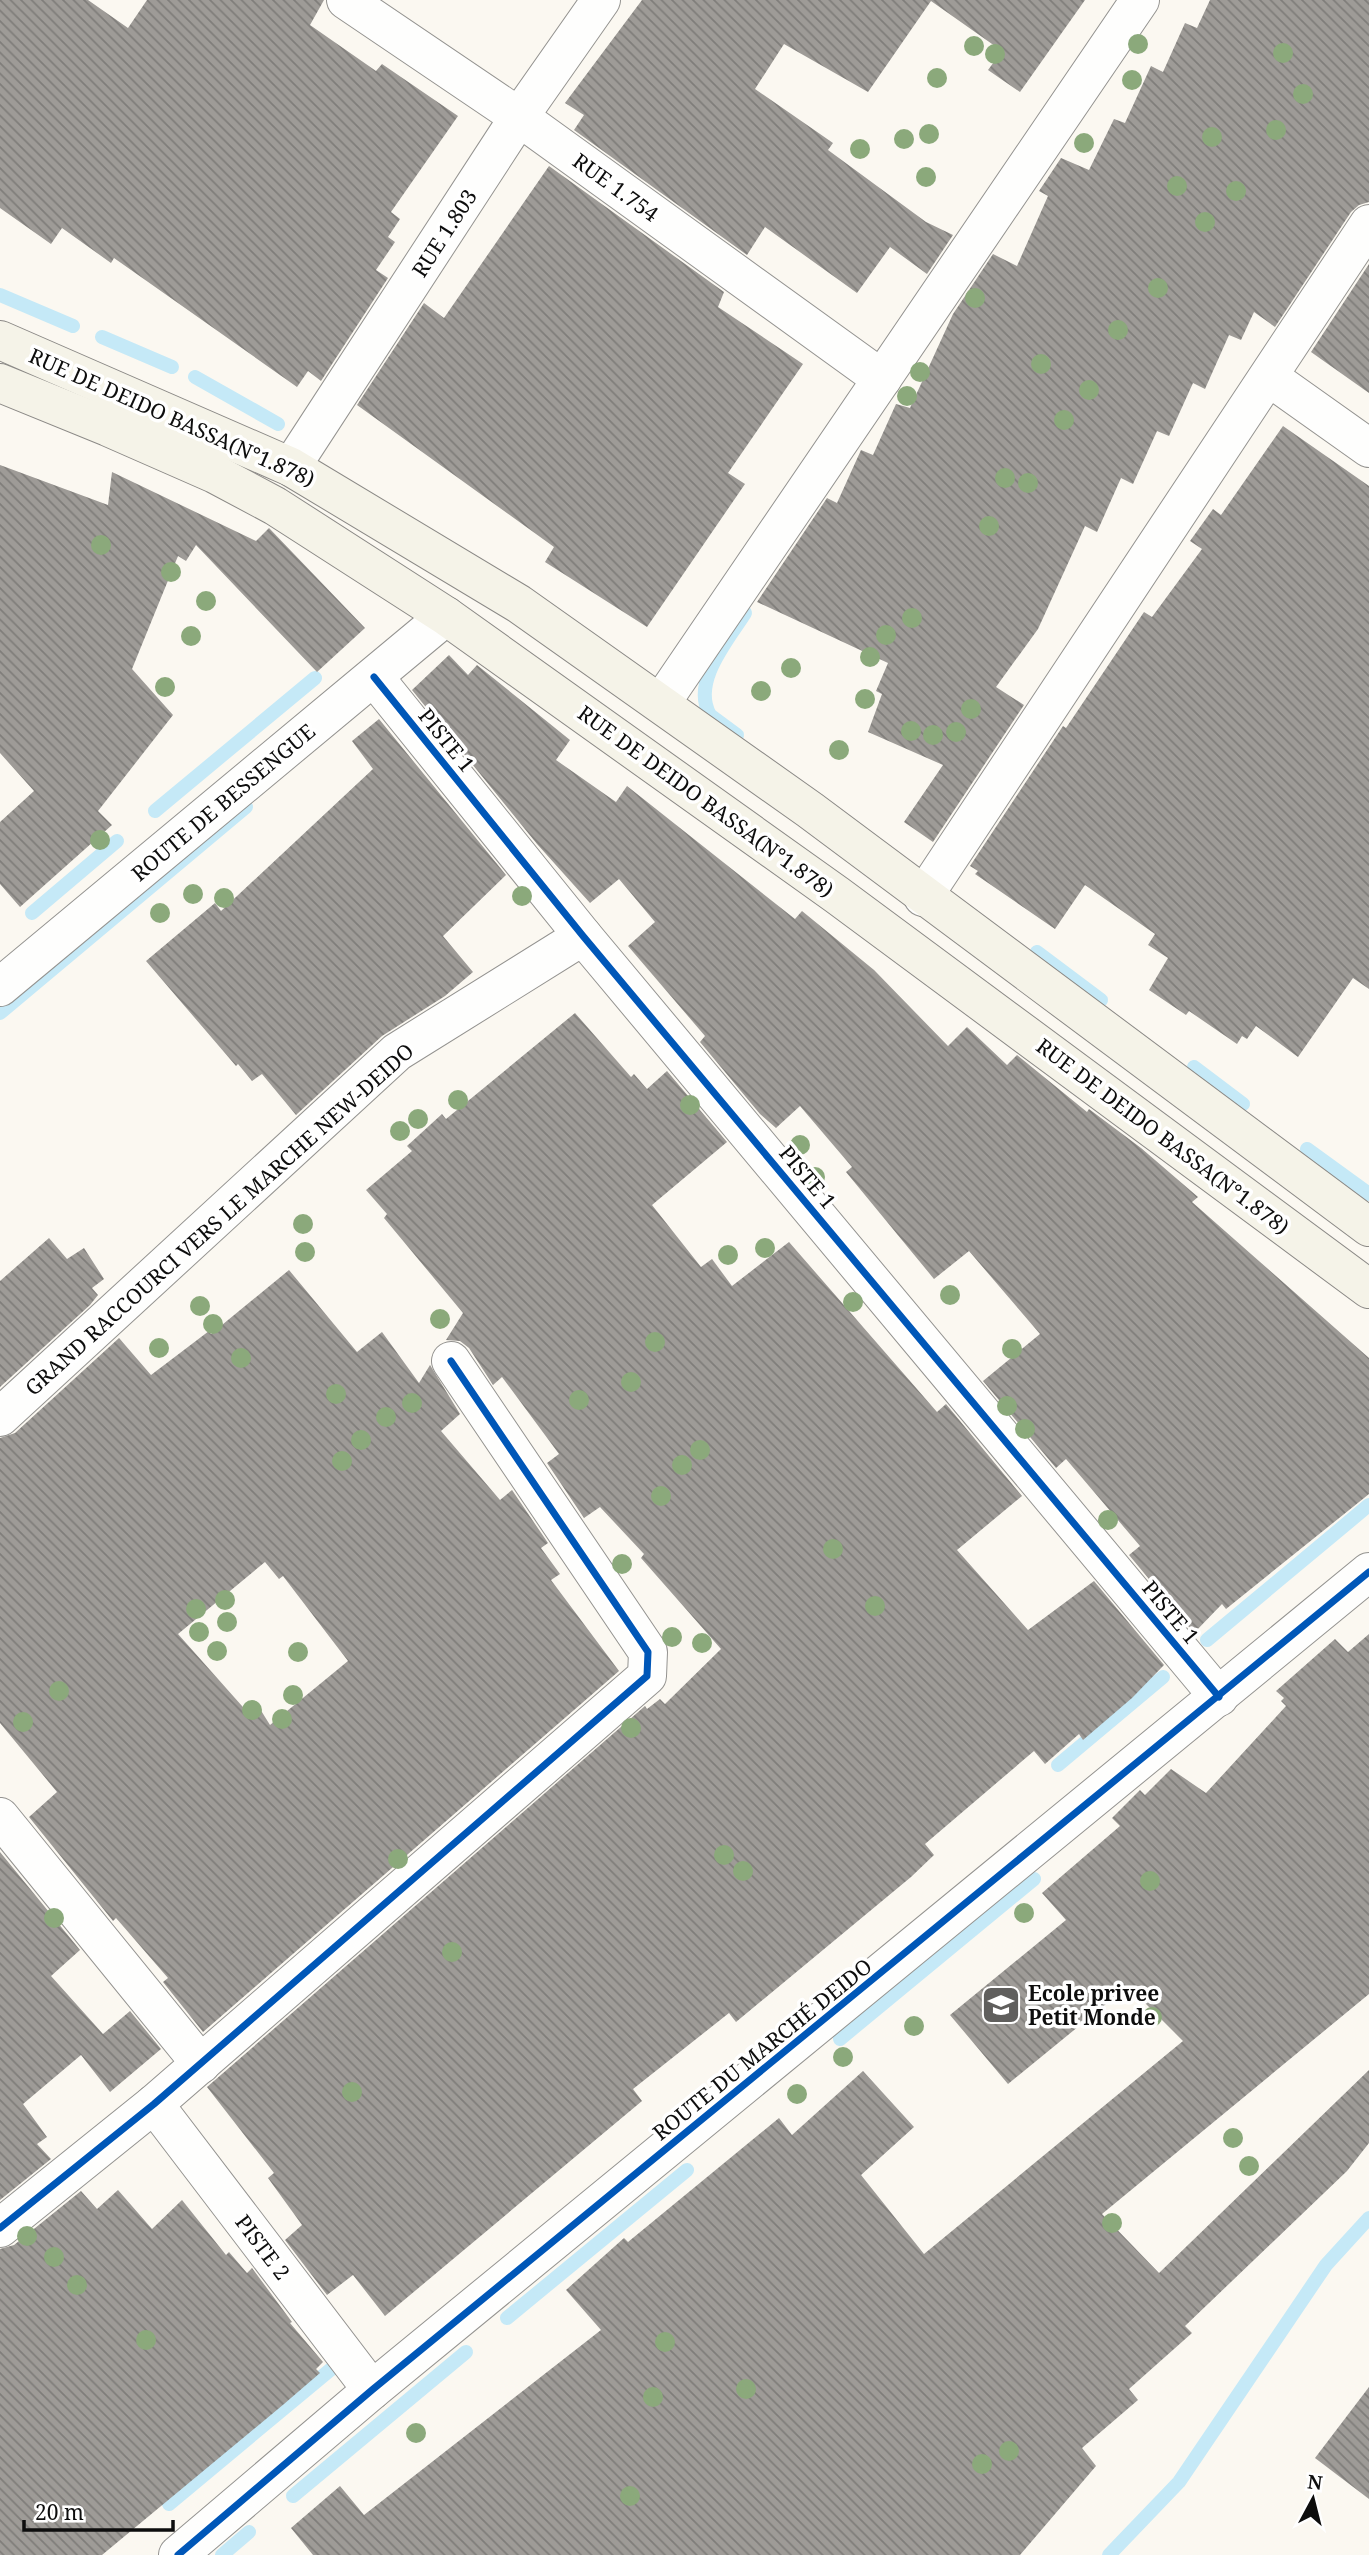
<svg xmlns="http://www.w3.org/2000/svg" width="1369" height="2555" font-family="'Noto Serif',serif">
<defs>
<pattern id="building-back-hatch" width="6" height="6" patternUnits="userSpaceOnUse" patternTransform="scale(1.75)"><rect width="6" height="6" fill="#9e9b97"/><path d="M-1 5l2 2M0 0l6 6M5-1l2 2" fill="none" stroke="#7f7d7a"/></pattern>
</defs>
<rect width="100%" height="100%" fill="#fbf8f1"/>
<g fill="none" stroke-linecap="round" stroke-linejoin="round">
<g stroke="#c5e9f7" stroke-width="14">
<path d="M0,295L73,326"/>
<path d="M102,337L172,367"/>
<path d="M195,377L278,424"/>
<path d="M737,735L710,715C691,682 728,640 745,613"/>
<path d="M155,811L315,678"/>
<path d="M32,913L117,841"/>
<path d="M1037,952L1101,1000"/>
<path d="M0,1013L246,807"/>
<path d="M1194,1067L1243,1104"/>
<path d="M1307,1149L1369,1194"/>
<path d="M1207,1640L1369,1505"/>
<path d="M1058,1765L1163,1677"/>
<path d="M840,2039L1034,1879"/>
<path d="M507,2318L687,2170"/>
<path d="M293,2496L466,2352"/>
<path d="M169,2504L342,2360"/>
<path d="M222,2555L249,2532"/>
<path d="M1109,2555L1179,2482L1326,2265L1369,2218"/>
</g>
</g>
<g fill="url(#building-back-hatch)" fill-rule="evenodd">
<path d="M0,0H88L128,28L147,0H324L310,25L376,71L382,64L458,116L391,212L400,219L388,237L395,242L376,270L388,278L321,381L308,371L297,387L114,258L111,263L62,228L51,244L0,208Z"/>
<path d="M642,0H1085L1020,92L988,70L1002,51L931,1L868,92L784,44L755,89L833,143L828,150L926,222L953,235L927,274L890,247L857,293L765,227L747,255L574,130L584,115L565,103Z"/>
<path d="M1210,0H1369V202L1359,205L1351,212L1275,327L1254,312L1241,340L1229,335L1205,389L1193,383L1169,436L1157,431L1133,484L1121,478L1097,532L1085,526L1038,629L996,687L1024,705L933,842L904,822L943,765L868,732L882,694L876,691L888,663L757,602L827,498L837,503L861,450L873,455L896,404L910,408L953,314L993,254L1017,266L1048,196L1039,191L1061,158L1089,170L1114,119L1125,123L1151,66L1163,72L1185,23L1197,28Z"/>
<path d="M549,166L724,292L718,307L803,364L728,473L745,484L647,627L545,562L554,547L357,405L424,303L444,318Z"/>
<path d="M1369,264V393L1311,352Z"/>
<path d="M1283,426L1369,486V989L1353,978L1298,1057L1256,1026L1247,1039L1242,1036L1237,1044L1189,1011L1186,1015L1149,990L1168,958L1148,945L1155,934L1085,885L1055,929L975,874L978,871L970,866L1063,726L1066,728L1144,612L1152,617L1202,549L1190,541L1213,509L1221,515Z"/>
<path d="M0,465L108,505L112,472L256,541L269,528L365,628L317,672L196,545L186,561L178,556L132,669L173,715L98,811L112,825L20,907L0,884V822L34,791L0,753Z"/>
<path d="M449,655L468,675L477,665L570,740L556,760L616,802L627,786L795,919L802,911L874,970L948,1046L967,1027L1007,1065L1017,1055L1087,1112L1089,1109L1141,1148L1198,1197L1192,1202L1369,1358V1494L1226,1609L1222,1604L1194,1633L1129,1555L1140,1546L1066,1459L1056,1468L983,1381L1040,1334L969,1251L934,1279L846,1172L852,1167L800,1106L776,1128L760,1114L700,1042L705,1036L628,946L655,922L619,879L590,903L537,844L412,690Z"/>
<path d="M379,719L506,875L443,936L473,972L445,996L382,1036L296,1115L262,1074L252,1081L238,1064L236,1066L146,961L215,903L221,911L373,769L352,741Z"/>
<path d="M575,1013L631,1077L634,1074L647,1089L667,1071L727,1142L652,1205L701,1267L712,1259L732,1286L789,1242L937,1412L946,1404L1022,1496L957,1550L1028,1630L1094,1581L1164,1665L1132,1698L1083,1740L1079,1734L1045,1764L1034,1751L925,1844L934,1855L911,1877L736,2022L729,2013L633,2089L642,2101L385,2316L353,2275L327,2295L285,2240L302,2225L268,2178L274,2173L207,2087L645,1706L647,1709L660,1699L665,1704L721,1649L641,1558L644,1554L600,1507L584,1518L547,1463L559,1454L502,1377L493,1385L469,1348L460,1341L446,1340L463,1313L384,1218L387,1214L366,1190L412,1151L407,1146L442,1114L446,1119Z"/>
<path d="M49,1238L67,1259L84,1248L104,1279L92,1288L98,1295L90,1305L0,1387V1281Z"/>
<path d="M289,1270L357,1352L382,1332L419,1383L430,1365L460,1414L441,1431L500,1500L512,1490L548,1543L541,1548L560,1574L551,1580L619,1671L203,2032L163,1982L168,1978L116,1918L113,1921L29,1817L57,1792L0,1723V1438L15,1433L119,1338L151,1375L209,1331L211,1334ZM265,1562L279,1579L283,1576L348,1661L270,1725L260,1709L250,1715L178,1634Z"/>
<path d="M1369,1634V1994L1102,2214L1159,2273L1369,2070V2143L1347,2171L1185,2326L1192,2333L1129,2389L1138,2400L1082,2448L1096,2466L1020,2555H313L291,2528L340,2486L364,2515L601,2330L566,2290L624,2238L628,2242L779,2118L792,2135L863,2071L914,2127L861,2175L924,2254L1183,2041L1128,1986L1008,2084L950,2015L1066,1920L1042,1893L1120,1826L1112,1818L1140,1790L1145,1795L1171,1769L1206,1793L1286,1706L1281,1701L1284,1698L1276,1691L1335,1639L1348,1652Z"/>
<path d="M0,1852L80,1950L51,1976L103,2034L130,2011L161,2049L110,2092L81,2055L23,2104L47,2137L37,2144L51,2159L0,2200Z"/>
<path d="M118,2190L152,2229L182,2200L226,2255L229,2252L247,2273L252,2268L292,2322L290,2323L323,2362L316,2369L320,2373L284,2404L102,2555H0V2249L14,2245L81,2191L97,2209Z"/>
<path d="M1369,2387V2499L1315,2458Z"/>
</g>
<g fill="none" stroke-linecap="round" stroke-linejoin="round">
<g stroke="#949390" stroke-width="40">
<g id="minor">
<path d="M346,0L519,117L882,379"/>
<path d="M1269,377L1369,448"/>
<path d="M291,467L519,117L601,0"/>
<path d="M374,677L583,936L1219,1697"/>
<path d="M661,703L1140,0"/>
<path d="M923,897L1369,224"/>
<path d="M0,987L446,616"/>
<path d="M0,1417L397,1052L583,936"/>
<path d="M0,1817L201,2064"/>
<path d="M154,2104L372,2390"/>
<path d="M0,2228L154,2104L647,1676L648,1652L451,1361"/>
<path d="M178,2555L372,2390L1369,1572"/>
</g>
</g>
<g stroke="#8b8986" stroke-width="40">
<g id="secondary">
<path d="M0,340L291,467L519,604L810,810L1369,1227"/>
<path d="M0,383L108,427L215,474L275,506L446,616L837,895L1369,1289"/>
</g>
</g>
<use href="#minor" stroke="#fefefd" stroke-width="38"/>
<use href="#secondary" stroke="#f5f3e8" stroke-width="38"/>
<g stroke="#fff" stroke-width="11">
<g id="cycleway">
<path d="M374,677L583,936L1219,1697"/>
<path d="M0,2228L154,2104L647,1676L648,1652L451,1361"/>
<path d="M178,2555L372,2390L1369,1572"/>
</g>
</g>
<use href="#cycleway" stroke="#0057b8" stroke-width="7"/>
</g>
<g fill="#8ba97b">
<circle cx="1138" cy="44" r="10"/>
<circle cx="974" cy="46" r="10"/>
<circle cx="1283" cy="53" r="10"/>
<circle cx="995" cy="54" r="10"/>
<circle cx="937" cy="78" r="10"/>
<circle cx="1132" cy="80" r="10"/>
<circle cx="1303" cy="94" r="10"/>
<circle cx="1276" cy="130" r="10"/>
<circle cx="929" cy="134" r="10"/>
<circle cx="1212" cy="137" r="10"/>
<circle cx="904" cy="139" r="10"/>
<circle cx="1084" cy="143" r="10"/>
<circle cx="860" cy="149" r="10"/>
<circle cx="926" cy="177" r="10"/>
<circle cx="1177" cy="186" r="10"/>
<circle cx="1236" cy="191" r="10"/>
<circle cx="1205" cy="222" r="10"/>
<circle cx="1158" cy="288" r="10"/>
<circle cx="975" cy="298" r="10"/>
<circle cx="1118" cy="330" r="10"/>
<circle cx="1041" cy="364" r="10"/>
<circle cx="920" cy="372" r="10"/>
<circle cx="1089" cy="390" r="10"/>
<circle cx="907" cy="396" r="10"/>
<circle cx="1064" cy="420" r="10"/>
<circle cx="1005" cy="478" r="10"/>
<circle cx="1028" cy="483" r="10"/>
<circle cx="989" cy="526" r="10"/>
<circle cx="101" cy="545" r="10"/>
<circle cx="171" cy="572" r="10"/>
<circle cx="206" cy="601" r="10"/>
<circle cx="912" cy="618" r="10"/>
<circle cx="886" cy="635" r="10"/>
<circle cx="191" cy="636" r="10"/>
<circle cx="870" cy="657" r="10"/>
<circle cx="791" cy="668" r="10"/>
<circle cx="165" cy="687" r="10"/>
<circle cx="761" cy="691" r="10"/>
<circle cx="865" cy="699" r="10"/>
<circle cx="971" cy="709" r="10"/>
<circle cx="911" cy="731" r="10"/>
<circle cx="956" cy="732" r="10"/>
<circle cx="933" cy="735" r="10"/>
<circle cx="839" cy="750" r="10"/>
<circle cx="100" cy="840" r="10"/>
<circle cx="193" cy="894" r="10"/>
<circle cx="522" cy="896" r="10"/>
<circle cx="224" cy="898" r="10"/>
<circle cx="160" cy="913" r="10"/>
<circle cx="458" cy="1100" r="10"/>
<circle cx="690" cy="1105" r="10"/>
<circle cx="418" cy="1119" r="10"/>
<circle cx="400" cy="1131" r="10"/>
<circle cx="800" cy="1145" r="10"/>
<circle cx="815" cy="1177" r="10"/>
<circle cx="303" cy="1224" r="10"/>
<circle cx="765" cy="1248" r="10"/>
<circle cx="305" cy="1252" r="10"/>
<circle cx="728" cy="1255" r="10"/>
<circle cx="950" cy="1295" r="10"/>
<circle cx="853" cy="1302" r="10"/>
<circle cx="200" cy="1306" r="10"/>
<circle cx="440" cy="1319" r="10"/>
<circle cx="213" cy="1324" r="10"/>
<circle cx="655" cy="1342" r="10"/>
<circle cx="159" cy="1348" r="10"/>
<circle cx="1012" cy="1349" r="10"/>
<circle cx="241" cy="1358" r="10"/>
<circle cx="631" cy="1382" r="10"/>
<circle cx="336" cy="1394" r="10"/>
<circle cx="579" cy="1400" r="10"/>
<circle cx="412" cy="1403" r="10"/>
<circle cx="1007" cy="1406" r="10"/>
<circle cx="386" cy="1417" r="10"/>
<circle cx="1025" cy="1429" r="10"/>
<circle cx="361" cy="1440" r="10"/>
<circle cx="700" cy="1450" r="10"/>
<circle cx="342" cy="1461" r="10"/>
<circle cx="682" cy="1465" r="10"/>
<circle cx="661" cy="1496" r="10"/>
<circle cx="1108" cy="1520" r="10"/>
<circle cx="833" cy="1549" r="10"/>
<circle cx="622" cy="1564" r="10"/>
<circle cx="225" cy="1600" r="10"/>
<circle cx="875" cy="1606" r="10"/>
<circle cx="196" cy="1609" r="10"/>
<circle cx="227" cy="1622" r="10"/>
<circle cx="199" cy="1632" r="10"/>
<circle cx="672" cy="1637" r="10"/>
<circle cx="702" cy="1643" r="10"/>
<circle cx="217" cy="1651" r="10"/>
<circle cx="298" cy="1652" r="10"/>
<circle cx="59" cy="1691" r="10"/>
<circle cx="293" cy="1695" r="10"/>
<circle cx="252" cy="1710" r="10"/>
<circle cx="282" cy="1719" r="10"/>
<circle cx="23" cy="1722" r="10"/>
<circle cx="631" cy="1728" r="10"/>
<circle cx="724" cy="1855" r="10"/>
<circle cx="398" cy="1859" r="10"/>
<circle cx="743" cy="1871" r="10"/>
<circle cx="1150" cy="1881" r="10"/>
<circle cx="1024" cy="1913" r="10"/>
<circle cx="54" cy="1918" r="10"/>
<circle cx="452" cy="1952" r="10"/>
<circle cx="1152" cy="2017" r="10"/>
<circle cx="914" cy="2026" r="10"/>
<circle cx="843" cy="2057" r="10"/>
<circle cx="352" cy="2092" r="10"/>
<circle cx="797" cy="2094" r="10"/>
<circle cx="1233" cy="2138" r="10"/>
<circle cx="1249" cy="2166" r="10"/>
<circle cx="1112" cy="2223" r="10"/>
<circle cx="27" cy="2236" r="10"/>
<circle cx="54" cy="2257" r="10"/>
<circle cx="77" cy="2285" r="10"/>
<circle cx="146" cy="2340" r="10"/>
<circle cx="665" cy="2342" r="10"/>
<circle cx="746" cy="2389" r="10"/>
<circle cx="653" cy="2397" r="10"/>
<circle cx="416" cy="2433" r="10"/>
<circle cx="1009" cy="2451" r="10"/>
<circle cx="982" cy="2464" r="10"/>
<circle cx="630" cy="2496" r="10"/>
</g>
<defs>
<g id="school-square" transform="scale(2.0125)"><rect x="-9" y="-9" width="18" height="18" rx="4" fill="#605f5d" stroke="#fff"/><path d="M0-5L7-2L0 1L-7-2ZM-4 1L0 2.5L4 1V4Q0 6-4 4Z" fill="#fff"/></g>
</defs>
<g fill-rule="evenodd">
<use href="#school-square" x="1001" y="2005"/>
</g>
<g text-anchor="middle" dominant-baseline="central" stroke-width="7" stroke-linejoin="round" paint-order="stroke">
<g font-size="21" fill="#0d0d0d" stroke="#fff">
<text transform="translate(616 187) rotate(36)">RUE 1.754</text>
<text transform="translate(444 233) rotate(-57)">RUE 1.803</text>
<text transform="translate(172 417) rotate(24)">RUE DE DEIDO BASSA(N°1.878)</text>
<text transform="translate(447 740) rotate(51)">PISTE 1</text>
<text transform="translate(706 801) rotate(36)">RUE DE DEIDO BASSA(N°1.878)</text>
<text transform="translate(223 802) rotate(-40)">ROUTE DE BESSENGUE</text>
<text transform="translate(1163 1136) rotate(37)">RUE DE DEIDO BASSA(N°1.878)</text>
<text transform="translate(808 1177) rotate(50)">PISTE 1</text>
<text transform="translate(219 1219) rotate(-42)">GRAND RACCOURCI VERS LE MARCHE NEW-DEIDO</text>
<text transform="translate(1171 1612) rotate(50)">PISTE 1</text>
<text transform="translate(762 2049) rotate(-39)">ROUTE DU MARCHÉ DEIDO</text>
<text transform="translate(263 2247) rotate(53)">PISTE 2</text>
</g>
<g font-size="21" font-weight="bold" fill="#0d0d0d" stroke="#fff" text-anchor="start">
<text x="1028" y="1993">Ecole privee<tspan x="1028" dy="24">Petit Monde</tspan></text>
</g>
</g>
<g transform="translate(1313 2499) rotate(7)" stroke="#ffffff" stroke-width="5" paint-order="stroke">
<path d="M0-5L12 26L0 18L-12 26Z" fill="#0d0d0d"/>
<text y="-10" font-size="19" font-weight="bold" text-anchor="middle" fill="#0d0d0d">N</text>
</g>
<path d="M24 2520v10h149v-10" fill="none" stroke="#0d0d0d" stroke-width="3.5"/>
<text x="35" y="2520" font-size="21" fill="#0d0d0d" stroke="#ffffff" stroke-width="5" paint-order="stroke">20 m</text>
</svg>
